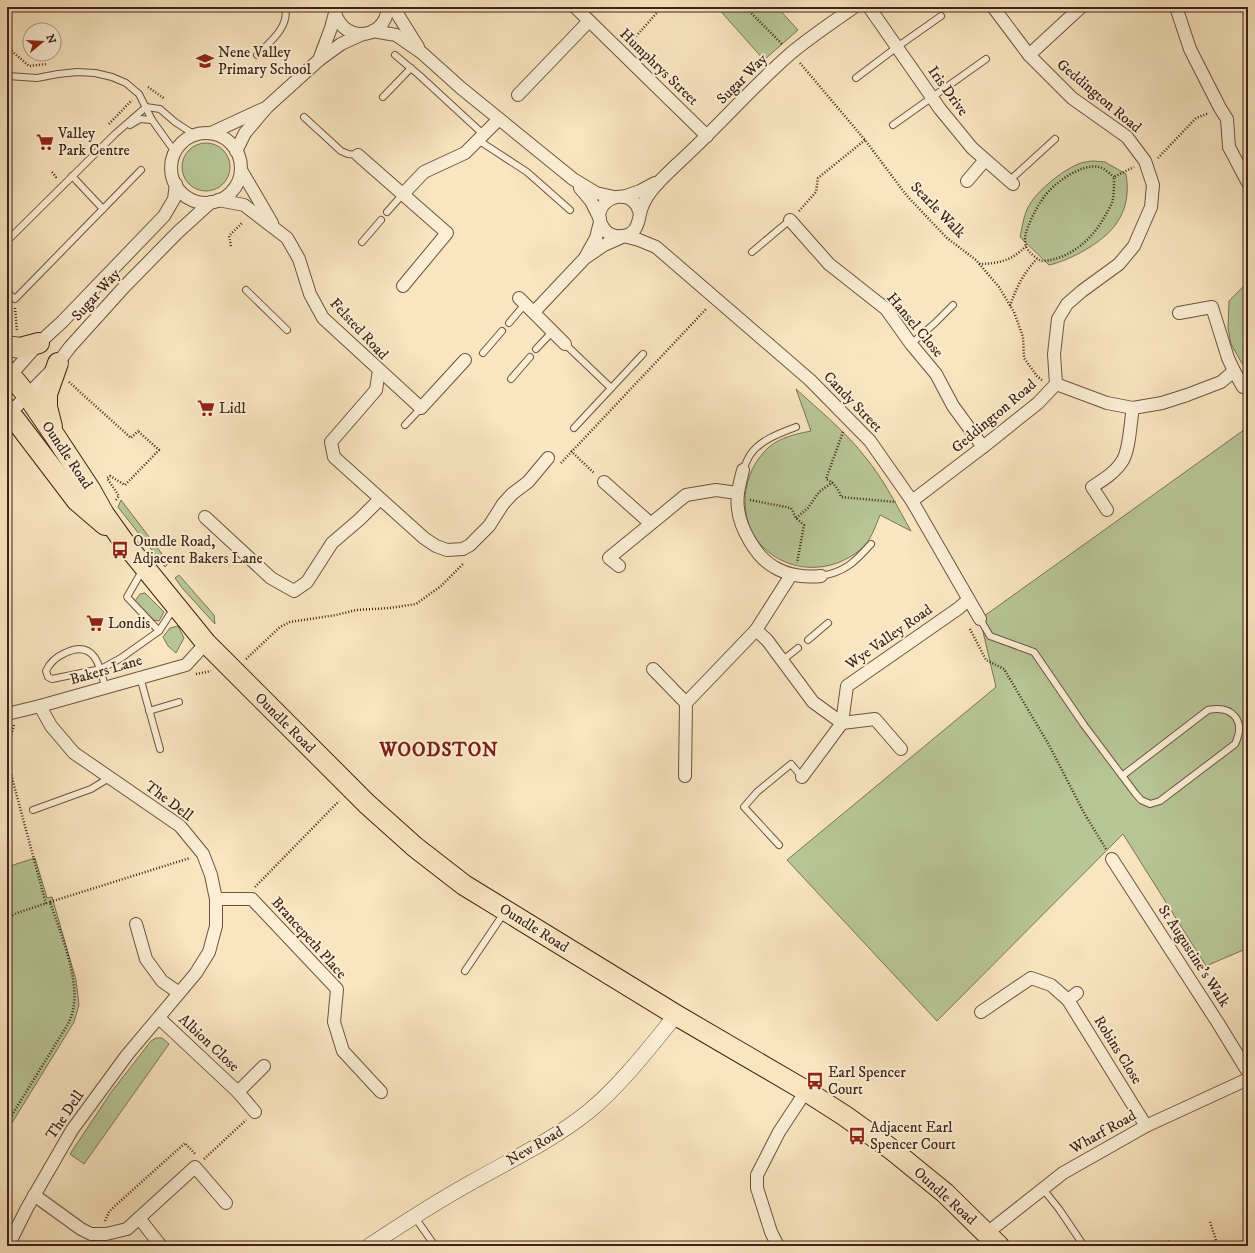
<svg xmlns="http://www.w3.org/2000/svg" width="1255" height="1253" font-family="'IM FELL DW Pica',serif">
<rect width="100%" height="100%" fill="#f9e5bf"/>
<filter id="stains"><feTurbulence type="fractalNoise" baseFrequency=".005" numOctaves="4"/><feColorMatrix values="0 0 0 0 .2 0 0 0 0 .09 0 0 0 0 .02 0 0 0 .5 -.17"/></filter>
<radialGradient id="worn" r=".72"><stop offset=".6" stop-color="#630" stop-opacity="0"/><stop offset="1" stop-color="#630" stop-opacity=".3"/></radialGradient>
<g fill="#b8c696" stroke="#7b7457">
<path d="M717,7H777L798,30L764,60Z"/>
<circle cx="206" cy="167" r="24"/>
<path d="M1094,161L1105,162L1126,174C1129,191 1127,209 1116,224C1104,242 1069,261 1049,265L1020,237C1022,228 1023,220 1026,212C1032,194 1063,169 1081,163C1085,162 1090,161 1094,161Z"/>
<path d="M1248,282V374L1231,344L1228,328L1229,301Z"/>
<path d="M796,389C820,411 846,432 866,458C884,480 897,506 911,531L880,515C875,527 871,541 861,549C832,574 789,574 762,546C736,518 741,472 769,447C781,437 796,434 811,431Z"/>
<path d="M1248,427V761L1247,762L1248,764V948L1206,966L1123,834L937,1021L787,860L996,687L980,619Z"/>
<path d="M121,500L169,563L165,567L118,507Z"/>
<path d="M179,575L214,615L215,624L183,589L175,578Z"/>
<path d="M145,593L164,612L159,621L154,620L135,601L140,594Z"/>
<path d="M178,626L184,638L176,653L168,646L163,637L170,628Z"/>
<path d="M35,858L47,898L52,897L76,980L79,1005L74,1022L7,1131V867Z"/>
<path d="M156,1038H162L169,1044L84,1164L70,1154L112,1091L151,1041Z"/>
</g>
<g fill="none" stroke-linecap="round" stroke-linejoin="round">
<g stroke="#6d5442" stroke-width="8">
<g id="service">
<path d="M257,55C269,43 290,27 285,7"/>
<path d="M395,55L419,75L483,134"/>
<path d="M7,76L37,78L58,74L77,72L95,73L112,77L126,83L139,94L152,120L175,152"/>
<path d="M856,78L897,47L941,16"/>
<path d="M383,97L411,68"/>
<path d="M304,117L341,151L348,154L358,155"/>
<path d="M130,125L140,119L152,120"/>
<path d="M893,125L986,59"/>
<path d="M478,140L527,172L570,210"/>
<path d="M72,176L103,209"/>
<path d="M1009,181L1055,139"/>
<path d="M387,212L403,194"/>
<path d="M7,241L115,134L146,107L160,109L175,122L195,135"/>
<path d="M362,242L381,220"/>
<path d="M752,252L790,220"/>
<path d="M246,290L287,330"/>
<path d="M7,292L15,299L141,170"/>
<path d="M509,323L525,304"/>
<path d="M565,344L611,388"/>
<path d="M911,344L935,323L953,305"/>
<path d="M536,349L553,331"/>
<path d="M483,353L502,331"/>
<path d="M511,379L530,357"/>
<path d="M405,425L421,408"/>
<path d="M574,428L643,354"/>
<path d="M743,470C745,465 747,460 750,455C760,440 780,433 796,427"/>
<path d="M142,571L127,597L159,631L174,608"/>
<path d="M821,576C845,572 855,562 871,544"/>
<path d="M980,619L990,636L1034,652L1084,725L1135,793L1141,800L1150,804L1160,801L1235,744C1246,721 1233,705 1208,710L1122,776"/>
<path d="M808,640L828,623"/>
<path d="M783,660L798,648"/>
<path d="M140,677L160,749"/>
<path d="M105,687C100,665 94,639 65,653C56,657 50,662 46,671L48,677L52,679L101,669L121,658L159,631"/>
<path d="M149,711L179,702"/>
<path d="M33,810L91,789L109,778"/>
<path d="M779,845L744,807L757,792L791,764L802,777"/>
<path d="M465,971L504,913"/>
<path d="M1043,1189L1059,1209L1084,1246"/>
<path d="M414,1216L435,1246"/>
</g>
</g>
<g stroke="#6d5442" stroke-width="14">
<g id="minor">
<path d="M334,7C338,43 385,43 388,7"/>
<path d="M393,7L418,47"/>
<path d="M575,7L707,136"/>
<path d="M869,7L940,109L972,148L1013,184"/>
<path d="M1176,7L1190,49L1220,108L1227,119L1229,147L1248,183"/>
<path d="M373,31L396,35L422,53L461,88L573,179L596,193L614,197"/>
<path d="M1029,55L1081,7"/>
<path d="M319,60L331,28L335,13"/>
<path d="M518,95L589,21"/>
<path d="M211,133L263,109"/>
<circle cx="206" cy="168" r="35"/>
<path d="M236,151L245,133L267,107L319,60L341,44L363,34"/>
<path d="M358,155L447,233L403,286"/>
<path d="M241,170L272,223"/>
<path d="M967,181L985,160"/>
<path d="M580,188L591,201L600,219"/>
<path d="M403,194L424,172L465,153L499,119"/>
<path d="M623,197L640,191L655,183"/>
<path d="M218,200L244,205L287,238L299,259L310,294L323,318L421,408L465,360"/>
<path d="M640,214C632,179 583,203 605,230C608,234 615,237 621,236C635,236 638,225 640,214C641,209 644,202 647,197C654,185 665,176 675,166C715,130 750,89 790,54C810,37 833,22 854,7"/>
<path d="M790,220L829,264L886,309L911,344L936,374L953,406L983,447"/>
<path d="M624,236L639,240L656,247L810,380L870,441L912,501L980,619"/>
<path d="M586,256L596,238L600,222"/>
<path d="M519,298L565,344"/>
<path d="M534,312L585,258L604,245L622,237"/>
<path d="M1179,313L1212,307L1228,358L1234,371"/>
<path d="M379,370L376,390L331,442L334,457L424,538L436,546L447,550L463,549L470,545L489,526L503,504L512,494L528,482L548,458"/>
<path d="M7,379L39,343L62,322L164,216L174,199L176,184"/>
<path d="M1056,384L1107,403L1133,408L1162,403L1187,395L1221,382L1234,371L1243,387"/>
<path d="M10,413L54,368L70,347L125,286L178,232L211,202"/>
<path d="M743,470C740,483 736,495 738,509C740,528 756,557 774,567C787,575 805,578 821,576"/>
<path d="M604,482L650,523"/>
<path d="M912,501L983,447L1038,403L1056,384L1054,354L1058,319L1067,304L1082,291L1119,264L1134,246L1151,207L1153,185L1145,161L1127,137L1072,98L1029,55L993,7"/>
<path d="M1107,510L1092,487C1103,480 1116,472 1123,460C1130,447 1130,424 1133,408"/>
<path d="M205,517L271,578L294,591L307,582L332,543L360,519L380,499"/>
<path d="M619,566L609,558L686,495L716,490L737,493"/>
<path d="M756,630L767,640L813,702L842,723L802,777"/>
<path d="M653,669L686,703"/>
<path d="M7,714L40,706L186,665L206,643"/>
<path d="M901,749L875,719L842,723L847,686L959,608L968,600"/>
<path d="M685,776L686,703L756,630L791,575"/>
<path d="M1112,859L1218,1023L1248,1072"/>
<path d="M216,899H252L337,989L334,1022L343,1051L381,1092"/>
<path d="M136,924L146,959L162,981L179,993"/>
<path d="M1077,993L1068,1000L1146,1126"/>
<path d="M981,1012L1031,978L1051,985L1068,1000"/>
<path d="M159,1018L238,1092L264,1066"/>
<path d="M238,1092L255,1112"/>
<path d="M34,1195L81,1229L91,1234H106L127,1229L195,1167L226,1203"/>
<path d="M139,1218L161,1246"/>
<path d="M987,1233L1063,1173L1146,1126L1248,1079"/>
<path d="M8,1246L27,1208L72,1130L127,1055L196,973L209,952L216,926V899L211,875L203,854L180,826L74,753L51,726L40,706"/>
<path d="M778,1246L771,1232L757,1188V1175L779,1132L806,1091"/>
</g>
</g>
<g stroke="#6d5442" stroke-width="16">
<path id="tertiary" d="M369,1246C402,1224 436,1202 472,1182C511,1160 553,1140 588,1112C620,1086 650,1047 676,1015"/>
</g>
<g stroke="#3e2318" stroke-width="22">
<g id="primary">
<path d="M7,346L20,348L39,343"/>
<path d="M7,371L27,395L55,436L90,489L104,514L124,542L206,643L367,804L415,847L464,885L676,1015L806,1091L845,1116L891,1149L945,1193L999,1246"/>
<path d="M7,409L77,501L105,525"/>
<path d="M52,427L47,407V394L58,363"/>
</g>
</g>
<g stroke="#3e2318" stroke-width="2.5" stroke-dasharray="1 2" stroke-linecap="butt">
<path d="M745,7L783,45"/>
<path d="M630,43L662,7"/>
<path d="M7,47L29,66L47,64"/>
<path d="M800,63L865,140L907,196L947,238L976,260L999,287L1014,312L1023,337L1024,358L1037,376L1043,381"/>
<path d="M148,87L165,99"/>
<path d="M109,124L132,100"/>
<path d="M1158,158L1196,118L1209,113"/>
<path d="M52,172L56,177L58,176"/>
<path d="M1114,177C1110,174 1104,168 1099,167C1081,163 1053,184 1044,197C1038,205 1034,213 1030,222C1027,229 1023,238 1026,246C1028,252 1036,258 1041,261C1070,260 1094,238 1106,214C1109,209 1112,204 1113,199C1114,192 1114,185 1114,177L1134,167"/>
<path d="M799,211L816,192L818,178L865,140"/>
<path d="M231,246L229,236L243,222"/>
<path d="M979,264C998,264 1013,260 1026,246"/>
<path d="M7,271L11,284"/>
<path d="M1010,306C1016,288 1024,272 1037,259"/>
<path d="M15,308L17,331"/>
<path d="M69,382L131,438L138,431"/>
<path d="M843,432L826,479C834,483 838,488 841,497L896,502"/>
<path d="M571,451L594,473"/>
<path d="M561,463L707,308"/>
<path d="M116,500L119,496L107,478L110,476L125,485L159,450L138,431L139,430"/>
<path d="M750,500L791,508L796,518L804,525L797,563"/>
<path d="M796,518L808,508L819,492L833,482"/>
<path d="M970,629L986,660L1004,669L1017,691L1049,745L1084,813L1106,849"/>
<path d="M246,659L280,627L290,622L336,615L356,610L390,608L416,604L441,586L464,563"/>
<path d="M196,674L211,671"/>
<path d="M14,725L11,736L8,763L46,904"/>
<path d="M255,887L339,801"/>
<path d="M7,918L17,913L50,902"/>
<path d="M7,1123L68,1024C70,1020 72,1015 73,1010C80,979 60,932 50,902L190,858"/>
<path d="M204,1159L246,1120"/>
<path d="M105,1221L109,1212L115,1206L185,1143L196,1155"/>
<path d="M1210,1222L1218,1246"/>
<path d="M1168,1241L1171,1246"/>
</g>
<use href="#service" stroke="#fbeed5" stroke-width="6"/>
<use href="#minor" stroke="#fbeed5" stroke-width="12"/>
<use href="#tertiary" stroke="#fbeed5" stroke-width="15"/>
<use href="#primary" stroke="#f9e5bf" stroke-width="20"/>
</g>
<defs>
<g id="school-bare" transform="scale(1.38)"><path d="M0-5L7-2L0 1L-7-2ZM-4 1L0 2.5L4 1V4Q0 6-4 4Z" fill="#8f2418" stroke="#fbeed5" stroke-width="2.5" paint-order="stroke"/></g>
<g id="supermarket-bare" transform="scale(1.38)"><path d="M-6-5.5h2.5l.6 2H6L4.5 2H-2.5L-4.4-4H-6ZM-1.5 3.2a1.3 1.3 0 1 0 .1 0ZM3 3.2a1.3 1.3 0 1 0 .1 0Z" fill="#8f2418" stroke="#fbeed5" stroke-width="2.5" paint-order="stroke"/></g>
<g id="bus-bare" transform="scale(1.38)"><path d="M-5-6H5V4H4V6H2V4H-2V6H-4V4H-5ZM-3.5-4V0h7V-4ZM-3.5 1.2v1.5H-2V1.2ZM2 1.2v1.5H3.5V1.2Z" fill="#8f2418" stroke="#fbeed5" stroke-width="2.5" paint-order="stroke"/></g>
</defs>
<g fill-rule="evenodd">
<use href="#school-bare" x="205" y="61"/>
<use href="#supermarket-bare" x="45" y="142"/>
<use href="#supermarket-bare" x="206" y="408"/>
<use href="#bus-bare" x="120" y="550"/>
<use href="#supermarket-bare" x="95" y="623"/>
<use href="#bus-bare" x="815" y="1081"/>
<use href="#bus-bare" x="857" y="1136"/>
</g>
<g text-anchor="middle" dominant-baseline="central" stroke-width="4" stroke-linejoin="round" paint-order="stroke">
<g font-size="15" fill="#3e2318" stroke="#fbeed5" text-anchor="start">
<text x="218" y="52">Nene Valley<tspan x="218" dy="17">Primary School</tspan></text>
<text x="58" y="133">Valley<tspan x="58" dy="17">Park Centre</tspan></text>
<text x="219" y="408">Lidl</text>
<text x="133" y="541">Oundle Road,<tspan x="133" dy="17">Adjacent Bakers Lane</tspan></text>
<text x="108" y="623">Londis</text>
<text x="828" y="1072">Earl Spencer<tspan x="828" dy="17">Court</tspan></text>
<text x="870" y="1127">Adjacent Earl<tspan x="870" dy="17">Spencer Court</tspan></text>
</g>
<g font-size="15" fill="#3e2318" stroke="#fbeed5">
<text transform="translate(659 67) rotate(44)">Humphrys Street</text>
<text transform="translate(742 79) rotate(-45)">Sugar Way</text>
<text transform="translate(948 91) rotate(54)">Iris Drive</text>
<text transform="translate(1099 96) rotate(40)">Geddington Road</text>
<text transform="translate(938 210) rotate(46)">Searle Walk</text>
<text transform="translate(96 295) rotate(-48)">Sugar Way</text>
<text transform="translate(915 325) rotate(50)">Hansel Close</text>
<text transform="translate(359 329) rotate(47)">Felsted Road</text>
<text transform="translate(853 402) rotate(46)">Candy Street</text>
<text transform="translate(994 416) rotate(-40)">Geddington Road</text>
<text transform="translate(67 455) rotate(56)">Oundle Road</text>
<text transform="translate(889 637) rotate(-35)">Wye Valley Road</text>
<text transform="translate(106 670) rotate(-16)">Bakers Lane</text>
<text transform="translate(285 723) rotate(45)">Oundle Road</text>
<text transform="translate(169 801) rotate(37)">The Dell</text>
<text transform="translate(534 928) rotate(32)">Oundle Road</text>
<text transform="translate(309 938) rotate(48)">Brancepeth Place</text>
<text transform="translate(1194 956) rotate(57)">St Augustine's Walk</text>
<text transform="translate(209 1043) rotate(43)">Albion Close</text>
<text transform="translate(1118 1050) rotate(58)">Robins Close</text>
<text transform="translate(65 1115) rotate(-56)">The Dell</text>
<text transform="translate(1103 1132) rotate(-29)">Wharf Road</text>
<text transform="translate(535 1146) rotate(-30)">New Road</text>
<text transform="translate(945 1196) rotate(42)">Oundle Road</text>
</g>
<g font-size="19" font-weight="bold" letter-spacing="1" fill="#7a1f14" stroke="#fbeed5">
<text x="439" y="750">WOODSTON</text>
</g>
</g>
<rect width="1255" height="1253" fill="none" stroke="#f9e5bf" stroke-width="24"/>
<rect x="8" y="8" width="1239" height="1237" fill="none" stroke="#3e2318" stroke-width="2"/>
<rect x="12" y="12" width="1231" height="1229" fill="none" stroke="#3e2318"/>
<g transform="translate(42 42) rotate(72)"><circle r="19" fill="#fbeed5" stroke="#af9d89"/>
<path d="M0-3L7 15L0 10L-7 15Z" fill="#8f2418"/>
<text y="-6" font-size="11" font-weight="bold" text-anchor="middle" fill="#3e2318">N</text>
</g>
<rect width="100%" height="100%" filter="url(#stains)"/>
<rect width="100%" height="100%" fill="url(#worn)"/>
</svg>
